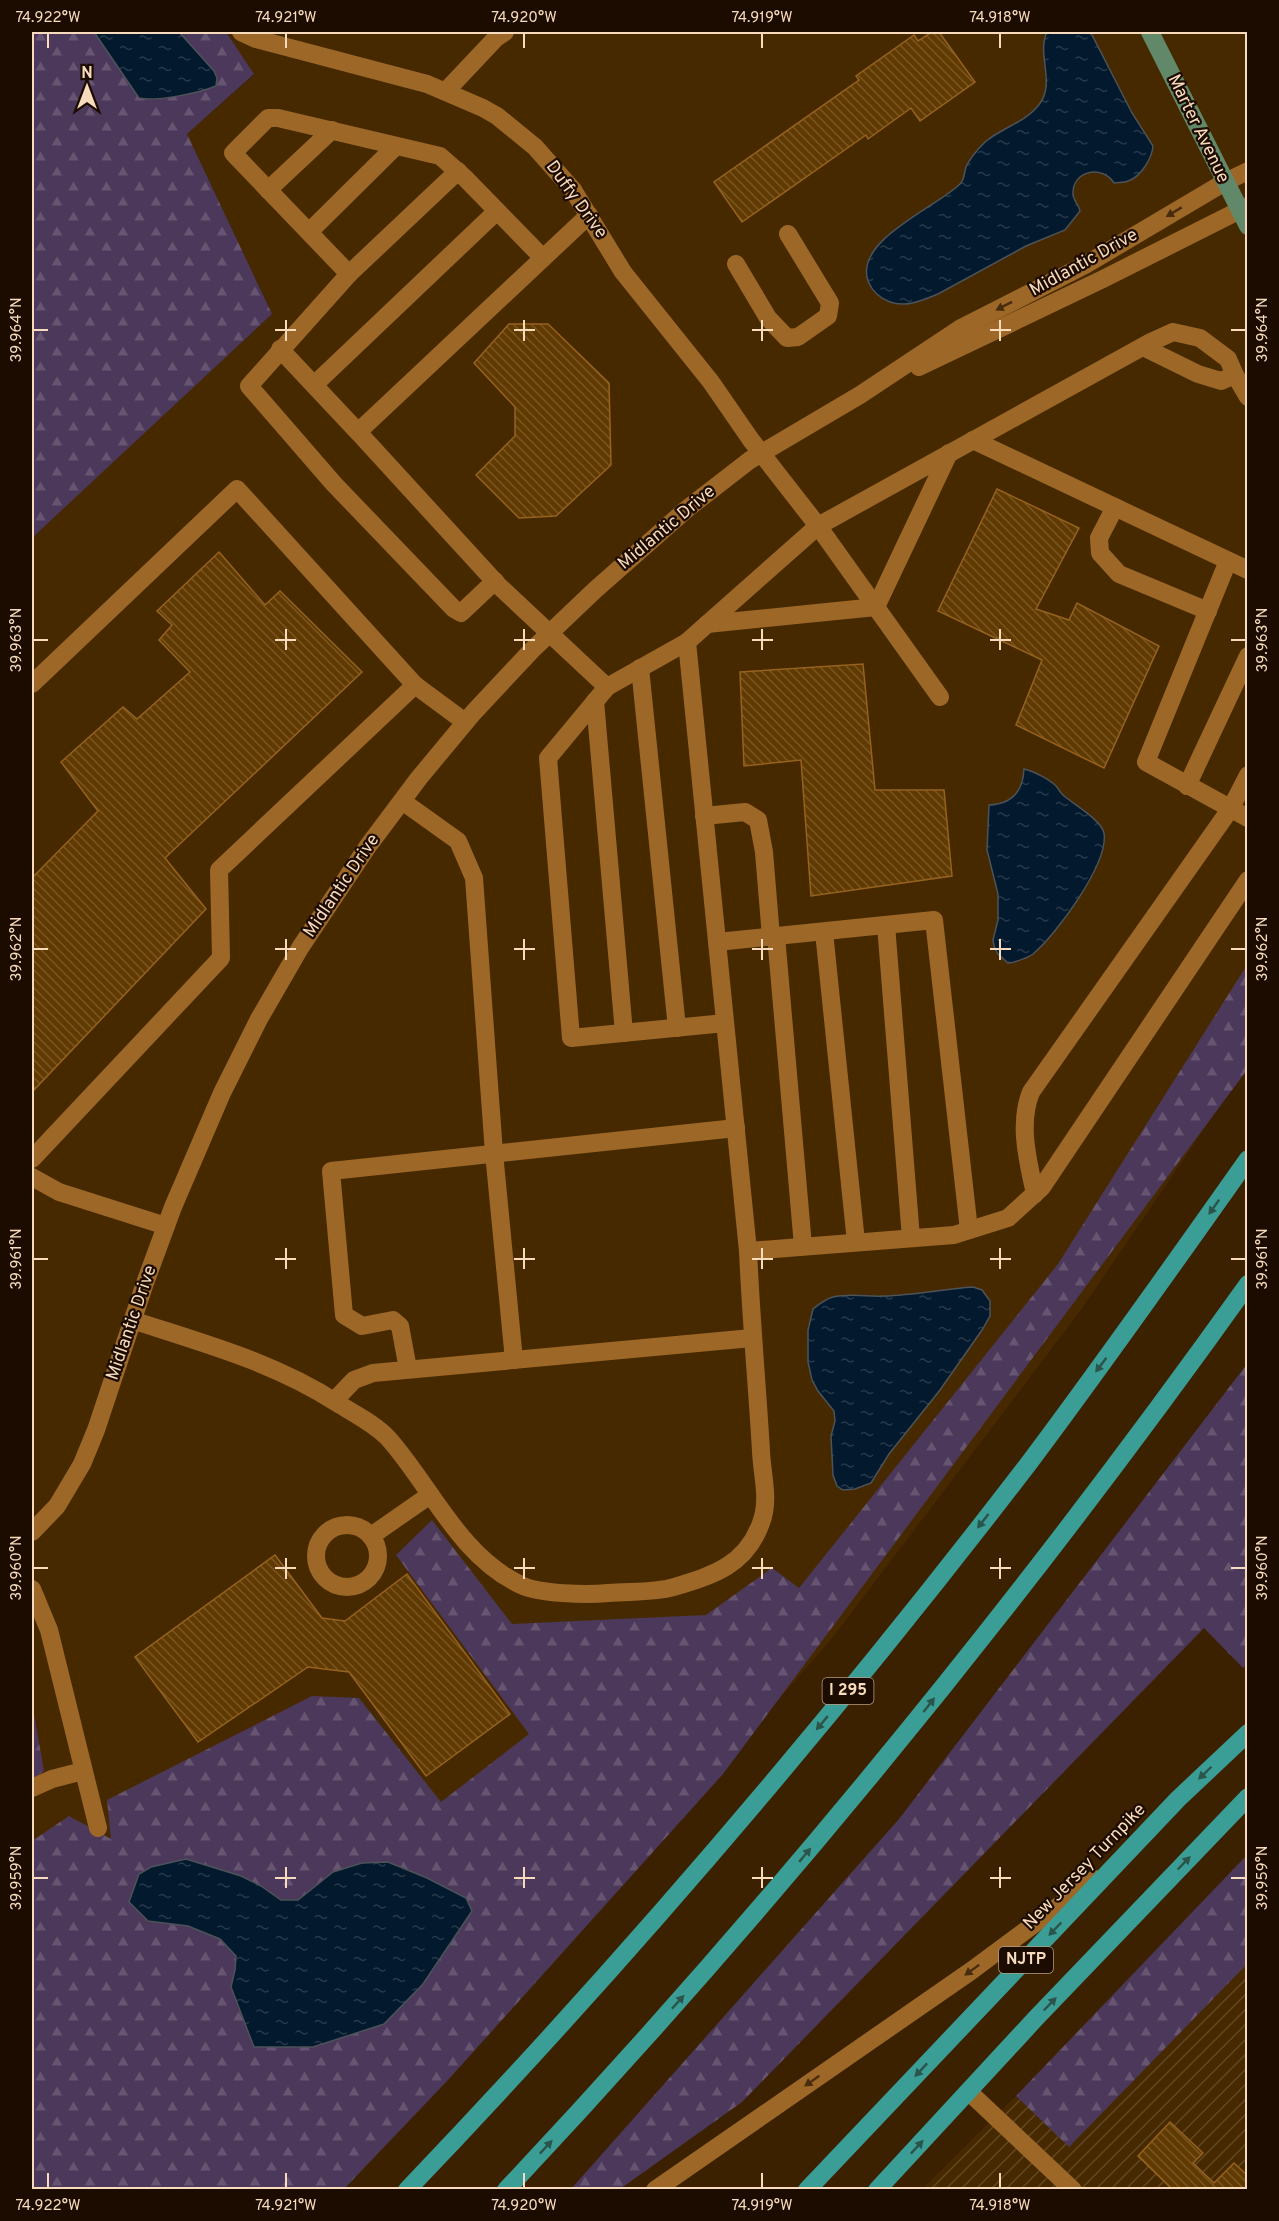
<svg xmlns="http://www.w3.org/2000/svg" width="1279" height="2221" font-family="Overpass,sans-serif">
<defs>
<pattern id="industrial-furrows" width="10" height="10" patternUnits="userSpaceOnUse" patternTransform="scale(1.5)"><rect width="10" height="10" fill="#472900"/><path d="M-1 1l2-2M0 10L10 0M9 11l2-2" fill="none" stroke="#624723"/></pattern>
<pattern id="forest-firs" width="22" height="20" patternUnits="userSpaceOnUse" patternTransform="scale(1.5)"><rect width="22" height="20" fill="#4b385b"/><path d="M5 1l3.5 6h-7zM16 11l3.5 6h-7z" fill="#665471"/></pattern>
<pattern id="water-ripples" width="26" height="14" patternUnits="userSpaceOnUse" patternTransform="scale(1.5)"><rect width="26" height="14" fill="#03192e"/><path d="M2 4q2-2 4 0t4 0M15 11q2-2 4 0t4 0" fill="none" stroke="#283a4a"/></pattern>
<pattern id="building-back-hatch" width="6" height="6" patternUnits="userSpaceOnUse" patternTransform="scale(1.5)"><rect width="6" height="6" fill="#613a01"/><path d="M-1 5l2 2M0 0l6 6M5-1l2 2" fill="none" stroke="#785624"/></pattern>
</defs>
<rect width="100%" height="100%" fill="#3b2100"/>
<path fill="#472900" d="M226,32H1247V1066L1081,1310L834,1636L593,1911L32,1858V538L272,314L187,134L254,75Z"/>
<path fill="url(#industrial-furrows)" d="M1247,1963V2189L921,2190L1016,2096L1069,2146Z"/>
<g fill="url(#forest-firs)" fill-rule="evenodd">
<path d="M32,32H226L254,74L187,134L272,314L32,538Z"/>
<path d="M1247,965V1070L723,1774L448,2080L344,2189H32V1834L35,1839L69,1816L111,1839L107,1800L312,1696L359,1698L441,1802L529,1734L396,1555L432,1520L512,1624L706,1615L772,1568L799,1588L1058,1264ZM333,1872L231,1987L235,1970L236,1956L220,1939L188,1926L148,1921L241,1876L261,1886L281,1900H298Z"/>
<path d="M1247,1364V1664L1243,1668L1204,1628L742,2102L620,2189H571L899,1819Z"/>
<path d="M34,1714L44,1771L32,1780V1719Z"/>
<path d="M1247,1855V1964L1069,2147L1016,2096Z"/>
</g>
<g fill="url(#water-ripples)" stroke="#4c5359" stroke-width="1.5">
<path d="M94,32H179L214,71L217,78L216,86C199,93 156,102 139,98Z"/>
<path d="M1047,32H1088L1092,35L1132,113L1153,146C1152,158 1141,177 1128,181C1124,183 1118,182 1114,183C1102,164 1072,171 1073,194C1073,200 1079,205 1080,211L1065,230L1026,246L938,294C923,300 906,308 890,302C879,298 872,291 868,281C854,240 937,207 960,184C965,179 964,173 966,167C970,158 978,149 985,142C1001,128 1024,123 1038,106C1057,84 1036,55 1047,32Z"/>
<path d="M1024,769C1033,771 1049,779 1056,786C1059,789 1060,793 1064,796C1075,805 1101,820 1104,833C1109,863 1056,935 1033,954C1029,957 1014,963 1008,963L998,954L994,946L993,940L998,920V894L987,850L989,805C1012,804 1023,791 1024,769Z"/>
<path d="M973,1287L982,1290L990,1301V1316L982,1330L940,1390L889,1454L871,1483L855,1489L843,1490L837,1486L833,1475L831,1436L835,1421L834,1411L818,1391L812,1380L808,1362V1330L813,1309C818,1305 825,1299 833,1297C849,1293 868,1297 884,1296C914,1295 944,1289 973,1287Z"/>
<path d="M186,1859L241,1876L261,1886L281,1900H298L333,1872L362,1863L388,1862L427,1878L466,1898L472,1911L423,1984L384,2024L313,2047H254L231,1987L235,1970L236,1956L220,1939L188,1926L148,1921L129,1902L139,1874L151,1867Z"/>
</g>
<g fill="url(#building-back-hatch)" stroke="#96621f" stroke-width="1.5">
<path d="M932,32H939L975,82L920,121L911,108L868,139L866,135L742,222L714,182L859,80L856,76L914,35L918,41Z"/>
<path d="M509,324H548L609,383L611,465L556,516L519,518L476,475L515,436V407L474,363Z"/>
<path d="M997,489L1079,528L1036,609L1069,620L1077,603L1159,646L1104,768L1016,725L1042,660L938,611Z"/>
<path d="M219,552L265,605L280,591L362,672L165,858L206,909L32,1092V878L98,811L61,762L123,707L137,719L190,672L159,640L172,625L157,611Z"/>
<path d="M863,664L875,790H944L952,876L811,896L801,760L744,766L740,672Z"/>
<path d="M275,1555L322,1618L345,1621L407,1574L510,1714L426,1776L349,1672L308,1667L198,1742L135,1657Z"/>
<path d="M1170,2122L1203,2153L1193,2163L1214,2183L1234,2163L1248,2176V2190H1173L1138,2156Z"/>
</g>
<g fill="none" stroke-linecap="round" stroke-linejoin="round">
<g stroke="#9d6827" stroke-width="18">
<path d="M241,32L256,39L427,84L483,108L497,116L535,147L573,190L623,272L711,382L751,440L818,526L940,697"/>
<path d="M446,91L496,38L505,32"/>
<path d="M268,190L332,130"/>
<path d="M589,215L358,432L499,586L607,687L687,642L818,526L1151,342L1173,332L1200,338L1228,359L1235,375L1248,397"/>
<path d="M309,232L396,146"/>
<path d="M736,264L768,318L787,338L798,337L828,316L830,303L788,234"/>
<path d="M349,274L458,171"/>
<path d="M1143,347L1198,374L1221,381L1235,375"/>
<path d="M280,349L358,432"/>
<path d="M919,367L1103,279L1248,206"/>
<path d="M314,385L497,211"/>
<path d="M973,440L1248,570"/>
<path d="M1115,507L1099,538L1100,553L1119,574L1208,611"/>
<path d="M1228,561L1146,762L1248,818"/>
<path d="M495,581L461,613L454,609L334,484L249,386L349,274L233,153L268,118H278L440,156L465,178L543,258"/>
<path d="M707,624L876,607L949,453"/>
<path d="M640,668L677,1028"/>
<path d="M32,684L237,489L415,685L219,870L221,958L32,1159"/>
<path d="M415,685L465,722"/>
<path d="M607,687L548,758L571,1038L725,1023"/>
<path d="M595,701L624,1033"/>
<path d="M1187,786L1248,656"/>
<path d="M402,801L458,841L474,878L494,1153L514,1360"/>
<path d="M704,816L745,812L758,820L764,852L771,937"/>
<path d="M886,925L911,1238"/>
<path d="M824,932L856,1242"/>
<path d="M776,936L803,1246"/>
<path d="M717,942L934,920L969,1230"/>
<path d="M32,1177L59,1192L166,1226"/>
<path d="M1035,1194C1028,1161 1018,1124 1031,1092L1231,808L1248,775"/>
<path d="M748,1251L954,1235L1008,1218L1042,1187L1248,880"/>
<path d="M132,1320C202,1343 274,1362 337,1403C353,1413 375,1424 388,1438C431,1486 459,1556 521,1585C539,1594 587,1595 608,1593C629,1591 654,1593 674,1587C714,1575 746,1565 761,1523C770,1499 762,1476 761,1451C757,1384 751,1318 748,1251L687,642"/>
<path d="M408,1369L400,1326L393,1320L362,1326L344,1315L331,1171L736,1128"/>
<path d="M334,1401L354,1380L373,1373L752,1338"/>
<circle cx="347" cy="1556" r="31"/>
<path d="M32,1532L57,1506L82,1464L96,1430L145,1283L173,1207L222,1093L259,1019L300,948L368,846L419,778L473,713L532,650L595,590L688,508L750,460L860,395L961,328L1085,265L1225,182L1248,171"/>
<path d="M371,1536L430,1495"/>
<path d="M32,1589L49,1630L98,1828"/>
<path d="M32,1788L52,1779L83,1771"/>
<path d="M969,2092L1073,2190"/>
<path d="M655,2190L971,1971L1095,1879"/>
</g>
<path stroke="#62886a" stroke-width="18" d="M1150,32L1248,226"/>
<g stroke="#3a9d96" stroke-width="18">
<path d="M407,2190C628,1959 835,1716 1029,1463C1104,1363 1176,1261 1248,1159"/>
<path d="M506,2190C774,1905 1021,1602 1248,1284"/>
<path d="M807,2190L1178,1799L1248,1733"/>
<path d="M877,2190L1036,2018L1248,1797"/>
</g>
</g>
<defs><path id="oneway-solid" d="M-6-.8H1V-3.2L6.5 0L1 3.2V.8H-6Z" transform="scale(1.5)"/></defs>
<g fill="#492c0e">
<use href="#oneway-solid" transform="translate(1174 212) rotate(149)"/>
<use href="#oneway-solid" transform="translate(1004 306) rotate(153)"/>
<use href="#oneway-solid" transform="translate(972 1970) rotate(144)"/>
<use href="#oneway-solid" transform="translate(812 2081) rotate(145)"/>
</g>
<g fill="#2b544b">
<use href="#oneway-solid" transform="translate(1214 1207) rotate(125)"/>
<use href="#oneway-solid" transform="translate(1101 1365) rotate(127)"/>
<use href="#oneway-solid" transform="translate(983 1521) rotate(128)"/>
<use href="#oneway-solid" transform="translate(929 1705) rotate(-52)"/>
<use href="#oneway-solid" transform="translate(822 1723) rotate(130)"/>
<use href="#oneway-solid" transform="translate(1205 1773) rotate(136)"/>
<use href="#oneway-solid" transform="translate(805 1855) rotate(-50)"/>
<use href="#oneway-solid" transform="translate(1184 1863) rotate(-46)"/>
<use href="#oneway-solid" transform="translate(1055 1929) rotate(134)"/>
<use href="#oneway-solid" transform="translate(678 2002) rotate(-48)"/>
<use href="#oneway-solid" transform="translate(1050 2004) rotate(-46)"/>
<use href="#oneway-solid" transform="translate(921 2070) rotate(133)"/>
<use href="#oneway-solid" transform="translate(546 2147) rotate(-47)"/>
<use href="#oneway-solid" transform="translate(917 2147) rotate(-47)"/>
</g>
<path fill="none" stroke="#f8dbbd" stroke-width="2" d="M48,33V48M286,33V48M524,33V48M762,33V48M1000,33V48M286,320V341M524,320V341M762,320V341M1000,320V341M33,330H48M275,330H296M514,330H535M752,330H773M990,330H1011M1231,330H1246M286,629V650M524,629V650M762,629V650M1000,629V650M33,640H48M275,640H296M514,640H535M752,640H773M990,640H1011M1231,640H1246M286,939V960M524,939V960M762,939V960M1000,939V960M33,949H48M275,949H296M514,949H535M752,949H773M990,949H1011M1231,949H1246M286,1248V1269M524,1248V1269M762,1248V1269M1000,1248V1269M33,1259H48M275,1259H296M514,1259H535M752,1259H773M990,1259H1011M1231,1259H1246M286,1558V1579M524,1558V1579M762,1558V1579M1000,1558V1579M33,1568H48M275,1568H296M514,1568H535M752,1568H773M990,1568H1011M1231,1568H1246M286,1867V1888M524,1867V1888M762,1867V1888M1000,1867V1888M33,1878H48M275,1878H296M514,1878H535M752,1878H773M990,1878H1011M1231,1878H1246M48,2173V2188M286,2173V2188M524,2173V2188M762,2173V2188M1000,2173V2188"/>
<g text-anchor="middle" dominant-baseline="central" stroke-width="4.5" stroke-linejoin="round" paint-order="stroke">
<g fill="#1c0c00" stroke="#b69d84" stroke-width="1.5">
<rect x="822.5" y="1678" width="51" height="26" rx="4.5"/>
<rect x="999" y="1947" width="54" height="26" rx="4.5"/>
</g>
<g font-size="16" font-weight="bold" fill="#f8dbbd">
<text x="848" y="1691">I 295</text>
<text x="1026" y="1960">NJTP</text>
</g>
<g font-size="18" fill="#f8dbbd" stroke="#1c0c00">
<text transform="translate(1198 129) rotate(64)">Marter Avenue</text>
<text transform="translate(576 200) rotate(54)">Duffy Drive</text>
<text transform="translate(1084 263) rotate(-29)">Midlantic Drive</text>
<text transform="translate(667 528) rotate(-40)">Midlantic Drive</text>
<text transform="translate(342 886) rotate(-56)">Midlantic Drive</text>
<text transform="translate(132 1323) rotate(-71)">Midlantic Drive</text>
<text transform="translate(1085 1867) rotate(-46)">New Jersey Turnpike</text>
</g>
</g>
<rect width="1279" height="2221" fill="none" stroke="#1c0c00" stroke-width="66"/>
<g transform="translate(87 87)" stroke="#1c0c00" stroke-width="4.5" paint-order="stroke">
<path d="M0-4.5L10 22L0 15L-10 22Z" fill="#f8dbbd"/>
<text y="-9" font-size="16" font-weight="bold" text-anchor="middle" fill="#f8dbbd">N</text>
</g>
<rect x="33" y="33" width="1213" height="2155" fill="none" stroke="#f8dbbd" stroke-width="2"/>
<g font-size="15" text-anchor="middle" fill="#f8dbbd">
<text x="48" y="22">74.922°W</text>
<text x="286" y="22">74.921°W</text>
<text x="524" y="22">74.920°W</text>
<text x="762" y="22">74.919°W</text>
<text x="1000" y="22">74.918°W</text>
<text transform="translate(16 330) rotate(-90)" y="5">39.964°N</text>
<text transform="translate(1262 330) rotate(-90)" y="5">39.964°N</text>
<text transform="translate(16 640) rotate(-90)" y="5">39.963°N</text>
<text transform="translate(1262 640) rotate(-90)" y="5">39.963°N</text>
<text transform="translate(16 949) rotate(-90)" y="5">39.962°N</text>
<text transform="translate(1262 949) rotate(-90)" y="5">39.962°N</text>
<text transform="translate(16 1259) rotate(-90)" y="5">39.961°N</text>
<text transform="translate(1262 1259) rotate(-90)" y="5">39.961°N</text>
<text transform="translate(16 1568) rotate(-90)" y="5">39.960°N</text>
<text transform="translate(1262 1568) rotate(-90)" y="5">39.960°N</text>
<text transform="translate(16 1878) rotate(-90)" y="5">39.959°N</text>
<text transform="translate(1262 1878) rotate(-90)" y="5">39.959°N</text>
<text x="48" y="2210">74.922°W</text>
<text x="286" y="2210">74.921°W</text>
<text x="524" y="2210">74.920°W</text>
<text x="762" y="2210">74.919°W</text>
<text x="1000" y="2210">74.918°W</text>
</g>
</svg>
